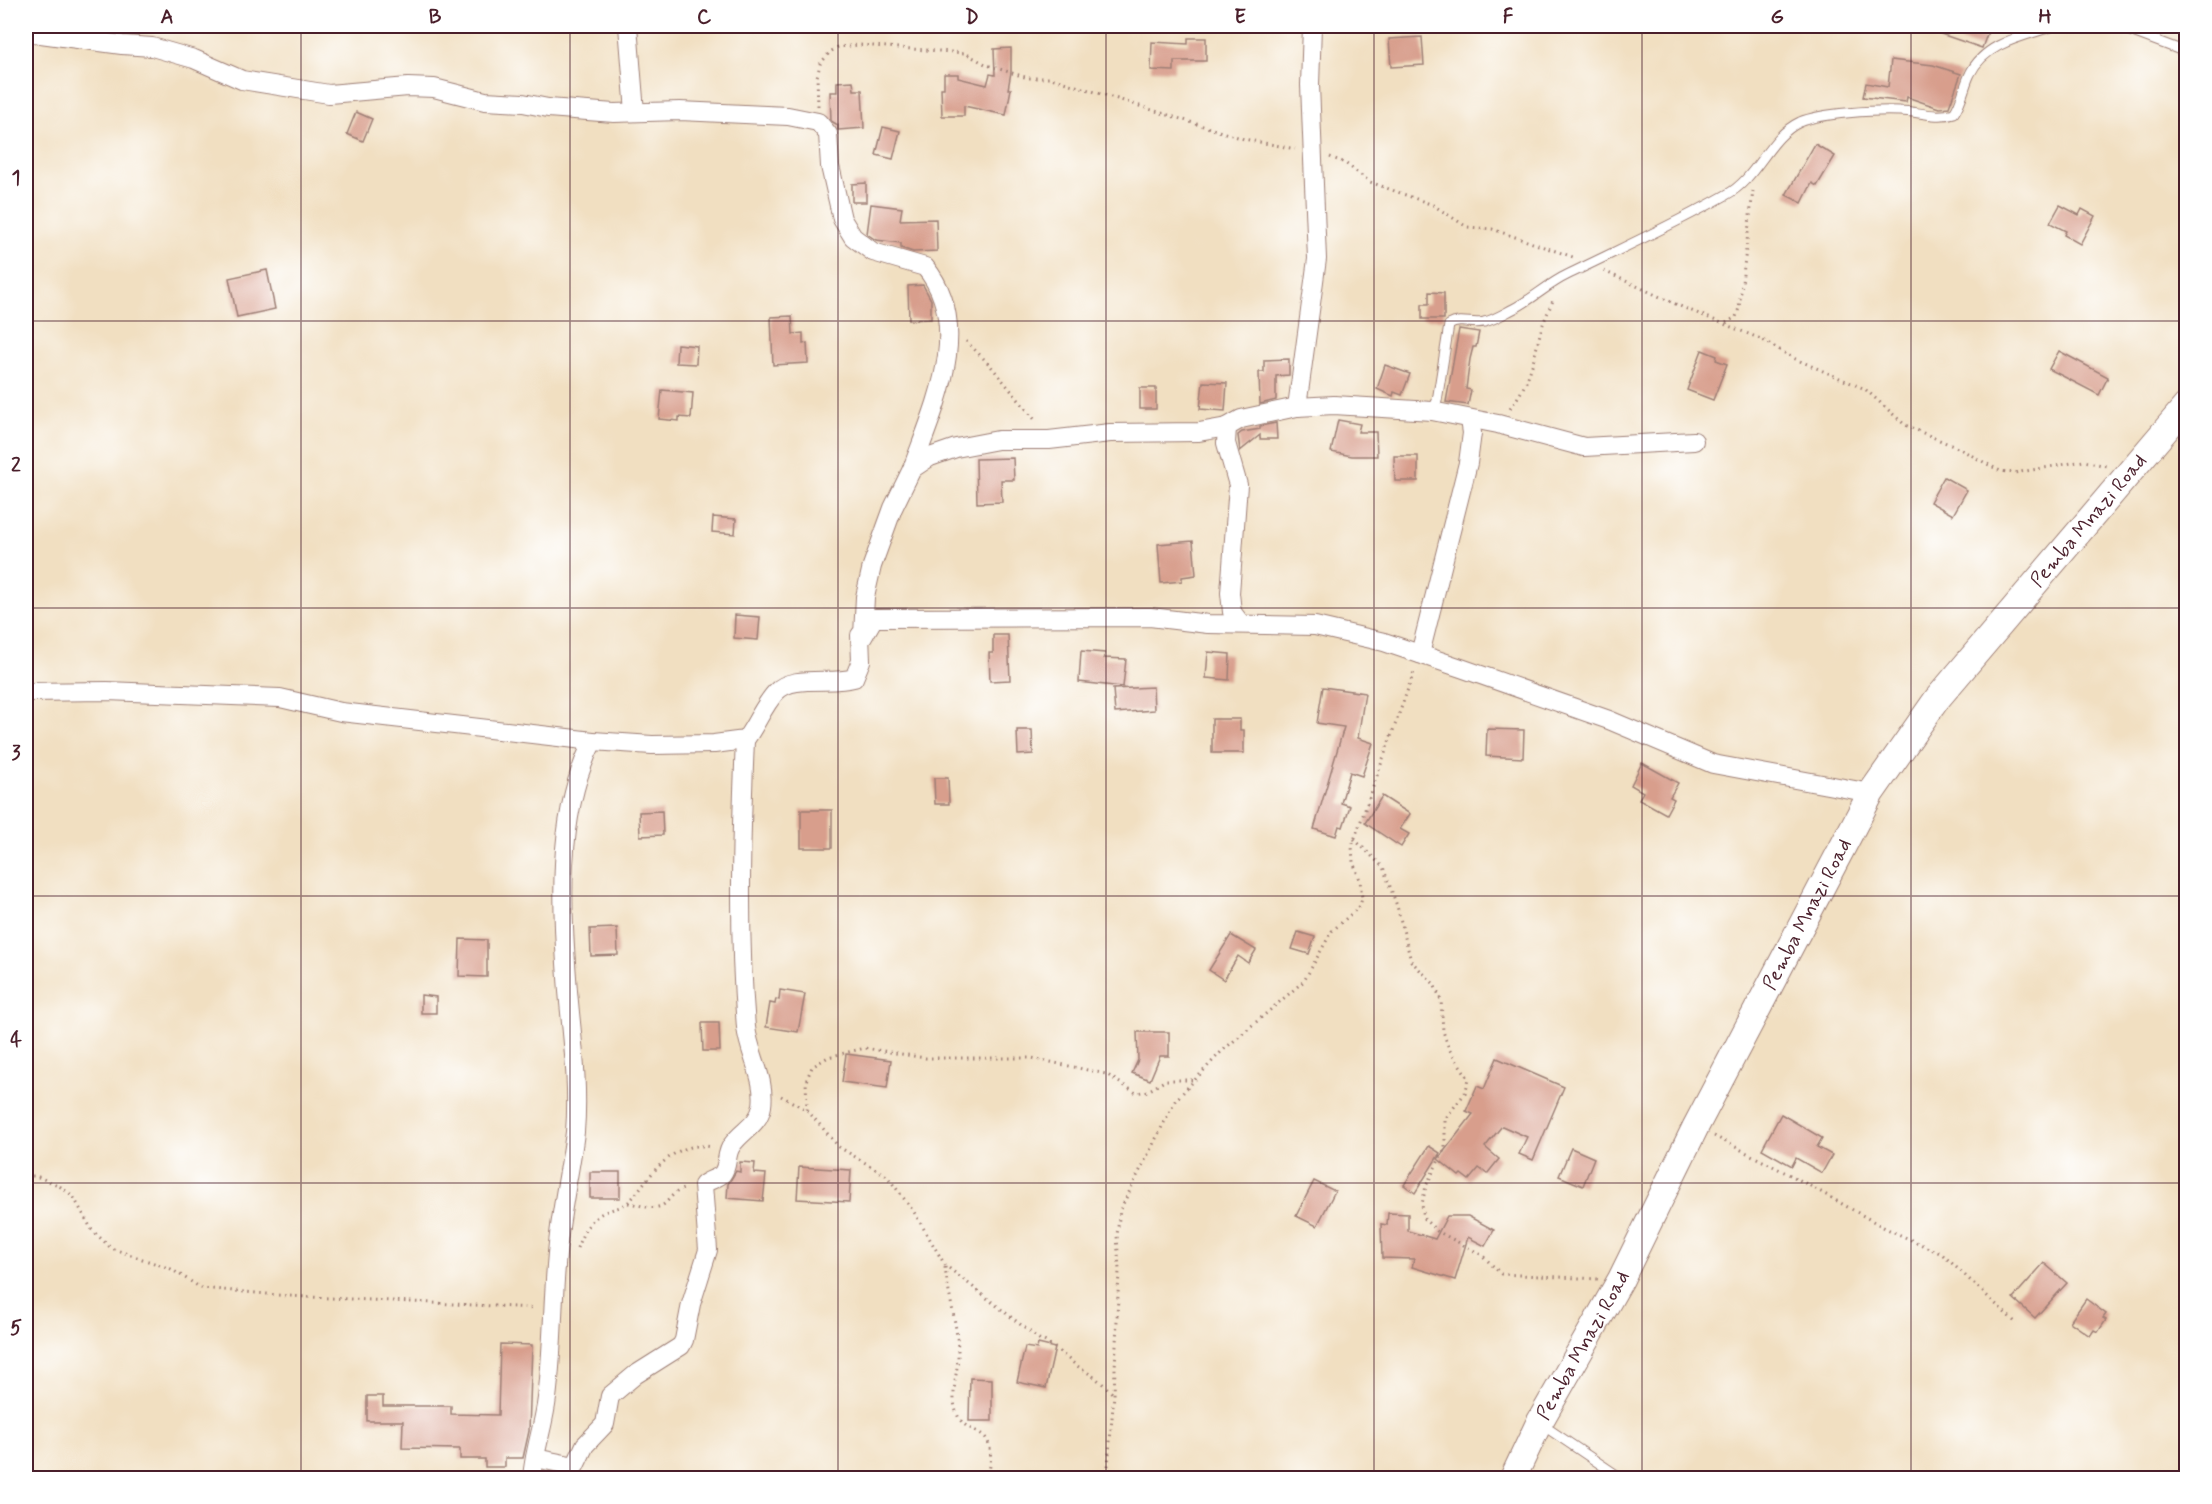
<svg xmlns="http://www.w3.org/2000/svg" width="2212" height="1504" font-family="Mynerve,sans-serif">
<rect width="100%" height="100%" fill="#fff"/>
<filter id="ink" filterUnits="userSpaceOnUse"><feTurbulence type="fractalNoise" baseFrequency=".0167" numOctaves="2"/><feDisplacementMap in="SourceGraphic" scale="12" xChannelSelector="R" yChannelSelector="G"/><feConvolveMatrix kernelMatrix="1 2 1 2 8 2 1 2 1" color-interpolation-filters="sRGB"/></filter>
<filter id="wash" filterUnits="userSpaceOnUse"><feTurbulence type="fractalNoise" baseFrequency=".008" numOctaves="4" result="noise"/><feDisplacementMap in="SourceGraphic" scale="24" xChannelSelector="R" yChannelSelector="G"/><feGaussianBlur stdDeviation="1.35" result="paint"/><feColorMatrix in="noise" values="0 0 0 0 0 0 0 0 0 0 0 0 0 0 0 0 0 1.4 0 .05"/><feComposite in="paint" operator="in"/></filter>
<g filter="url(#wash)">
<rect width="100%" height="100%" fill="#f1dfc1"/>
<g id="blocks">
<g fill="#d89e8c">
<path d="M1923,26H1990L1982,48L1923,28Z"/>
<path d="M1422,37L1424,65L1391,67L1389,39Z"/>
<path d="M1188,38H1206V61H1174V71L1151,70L1152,42L1188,44Z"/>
<path d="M1011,48V72L1008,89H1011L1006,115L964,106V116H942L941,88H944V74H958V78L987,85L990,74L995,75L994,49Z"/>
<path d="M1891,60L1933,65L1961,74L1949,107L1939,108L1907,97L1906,102L1863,97L1866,83L1888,87Z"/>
<path d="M853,81L854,90H862L864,128L838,130V125L831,121L830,92H837V82Z"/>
<path d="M356,112L372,119L363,141L347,134Z"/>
<path d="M883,127L900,131L893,159L876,155Z"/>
<path d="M1815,144L1835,156L1817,186L1812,183L1802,203L1786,195Z"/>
<path d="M866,183V202H852V184Z"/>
<path d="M871,204L902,208L900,220L936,219L937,251L913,252L901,248V243L876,240L867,234Z"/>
<path d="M2060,205L2079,215L2082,209L2095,216L2080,244L2064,235L2066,231L2050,223Z"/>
<path d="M267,270L275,309L237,317L229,278Z"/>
<path d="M923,285L931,300V319L909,320L908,286Z"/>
<path d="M1429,292L1444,293V319H1422V304H1429Z"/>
<path d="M792,316L793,334L803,333V344L807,343L808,363L773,365L771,317Z"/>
<path d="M1459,329L1479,332L1476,347H1473L1470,359L1466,389L1471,390L1468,405L1446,402Z"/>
<path d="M677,344L697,346L696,364L676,363Z"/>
<path d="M1702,350L1717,356L1716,360L1727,364L1713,400L1687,390Z"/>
<path d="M2059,351L2108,377L2099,395L2049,369Z"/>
<path d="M1289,359V375L1276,376V400L1260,404L1259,372H1264V360Z"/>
<path d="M1385,365L1410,374L1402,395L1394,392L1393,396L1377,389Z"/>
<path d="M1203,382L1227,383L1225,411L1200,409Z"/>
<rect x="1140" y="388" width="16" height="21"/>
<path d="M662,390L693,393L691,418L679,417V421L659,419Z"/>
<path d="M1338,420L1360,424L1358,432H1376L1377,456H1352L1331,452Z"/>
<path d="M1276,423L1277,439H1260V435L1240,451L1238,435L1242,432L1260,429V426Z"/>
<path d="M1394,456H1418V481H1395Z"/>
<path d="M1013,458L1014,480H1001L1002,502L977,503L976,459Z"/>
<path d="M1944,477L1967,490L1953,515L1930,502Z"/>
<path d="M713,517L736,519L735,534L712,532Z"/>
<path d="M1193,541L1196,575L1182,577V581L1161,583L1158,544Z"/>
<path d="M735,615L760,617L758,640L734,638Z"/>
<path d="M993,635H1008L1010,680L990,681L989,653H993Z"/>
<path d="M1081,651L1105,653L1104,658L1126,659L1123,687L1079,682Z"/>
<path d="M1208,652L1230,654L1229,680L1206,678Z"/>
<path d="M1153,687L1154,710L1115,713L1113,689Z"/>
<path d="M1323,687L1365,693L1358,738L1373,743L1362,776L1350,772L1341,803L1350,806L1343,827L1339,826L1336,836L1314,829L1344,727L1317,723Z"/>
<path d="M1212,719H1240V730H1244V753H1212Z"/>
<path d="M1487,729L1524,730L1523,758L1486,756Z"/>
<path d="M1017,730H1032L1033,754L1018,755Z"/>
<path d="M1642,763L1678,783L1670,797L1674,799L1666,814L1639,799L1643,792L1631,785Z"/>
<path d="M934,778H948L949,804H935Z"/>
<path d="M1382,796L1410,814L1400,829L1409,834L1401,847L1365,823Z"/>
<rect x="801" y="810" width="31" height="38"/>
<path d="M662,811L663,835L640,836L639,812Z"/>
<path d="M617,928L618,955L591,956L590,929Z"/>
<path d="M1298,932L1315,937L1309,954L1292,949Z"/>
<path d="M1231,935L1256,950L1248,963L1238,956L1224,980L1209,970Z"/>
<path d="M460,939L487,940V977L459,976Z"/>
<path d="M780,990L805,994L798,1032L766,1027L770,1003L775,1004L776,999L779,1000Z"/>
<path d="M421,995L436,997V1013H421Z"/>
<path d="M702,1023H719L720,1051H703Z"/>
<path d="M1137,1032H1169V1056H1160L1150,1080L1132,1073L1138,1060Z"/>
<path d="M846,1054L891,1060L887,1088L842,1082Z"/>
<path d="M1497,1058L1564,1087L1533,1160L1519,1154L1527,1137L1502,1126L1485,1147L1499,1159L1487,1174L1479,1168L1469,1180L1461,1174L1459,1176L1438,1159L1473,1114L1466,1111L1477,1086L1484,1089Z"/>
<path d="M1781,1114L1822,1138L1817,1147L1832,1155L1822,1173L1796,1158L1792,1166L1762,1149Z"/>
<path d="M1429,1146L1440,1153L1415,1193L1404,1185Z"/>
<path d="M1571,1148L1594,1158L1583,1186L1559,1176Z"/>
<path d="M740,1162L755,1163L754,1173L766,1174L763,1201L727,1198L728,1184L736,1171L740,1172Z"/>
<path d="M799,1167L851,1170L849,1202L797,1199Z"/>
<rect x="590" y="1172" width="30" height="26"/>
<path d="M1314,1181L1335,1191L1317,1226L1296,1216Z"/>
<path d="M1388,1213L1408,1214V1231L1435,1239L1447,1216H1468L1494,1230L1485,1246L1468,1237L1455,1280L1412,1267L1414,1259L1382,1258L1381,1224L1387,1225Z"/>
<path d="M2044,1263L2067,1283L2035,1318L2013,1298Z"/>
<path d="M2086,1299L2106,1314L2103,1318L2106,1320L2098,1332L2094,1330L2090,1336L2070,1322Z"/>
<path d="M500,1344L532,1345L529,1431L523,1458H505V1467H485V1459H460V1449L402,1448L403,1421H367V1396H383V1406H451V1414L498,1415Z"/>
<path d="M1038,1344L1055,1348L1046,1388L1017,1382L1025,1347L1037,1349Z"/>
<path d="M970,1378L992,1379V1421H969Z"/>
</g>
</g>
</g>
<g filter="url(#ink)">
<use href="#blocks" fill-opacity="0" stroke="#9e7f76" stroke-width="1.5"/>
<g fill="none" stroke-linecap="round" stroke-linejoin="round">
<g stroke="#9e7f76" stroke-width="11">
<g id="lane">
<path d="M2117,26L2186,52"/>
<path d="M1432,411L1437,401L1449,325C1461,318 1472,325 1484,322C1494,320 1505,313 1513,309C1533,299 1548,284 1567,275C1620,249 1675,224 1726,195C1758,178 1768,137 1800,122C1821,113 1876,110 1900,111C1917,111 1936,119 1954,113C1962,102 1964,86 1970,74C1985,42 2025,36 2054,26"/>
<path d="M1541,1424L1621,1478"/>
</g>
</g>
<g stroke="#9e7f76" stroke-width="20">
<g id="street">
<path d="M628,26L635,112"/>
<path d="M26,32L122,45L152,47L194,59L242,80L329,94L408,87L434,88L485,101L523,103L548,108L614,113L680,111L788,116L818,122L828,134L830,166L842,219L853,237L873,252L925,267C974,326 934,408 912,469"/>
<path d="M1297,407L1317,259L1310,85L1312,26"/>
<path d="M1227,427L1226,443L1238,485L1230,593L1232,612L1241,624"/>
<path d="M863,635L865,597L872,566L893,508L912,469L930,457L956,448L998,440H1049L1110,433L1199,432L1227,427L1241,419L1297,407L1334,405L1432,411L1498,424L1584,447L1694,441"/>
<path d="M1420,654L1468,463L1472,433L1470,420"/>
<path d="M26,692L107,691L280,698L341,712L593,741L652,745L714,744L745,740C757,724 763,706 776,692C792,674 831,685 854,678L861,661L860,635L863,637L874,618L1150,617L1208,624L1315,626L1384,642L1461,668L1609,720L1713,764L1871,793"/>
<path d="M535,1458L575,1466L585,1445L605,1424L610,1396L635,1375L681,1346L684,1340L691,1304L708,1250L703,1185C708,1180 717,1179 722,1174C729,1166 725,1154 732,1145C742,1130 759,1125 762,1106C766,1078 749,1055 746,1027C738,931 741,835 745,740"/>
<path d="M532,1478C534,1451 544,1425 547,1398C554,1344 552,1289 559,1235C563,1200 571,1166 575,1132C579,1084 572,1038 568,991C562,911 555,815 593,741"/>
</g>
</g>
<g stroke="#9e7f76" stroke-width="28">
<g id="secondary">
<path id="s1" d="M1513,1478L1539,1423L1621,1279L1696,1126L1871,793L1937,699L2186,406"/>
</g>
</g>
<g stroke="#9e7f76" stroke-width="3" stroke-dasharray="1.5 4.5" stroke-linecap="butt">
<path d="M818,106L817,77L820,64L830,52L838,47L860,45L965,53L987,65L1028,78H1051L1244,139L1295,149"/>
<path d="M1330,157L1345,163L1370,182L1433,205L1467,227L1492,229L1573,257"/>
<path d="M1604,271L1682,307L1761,339L1793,358L1865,389L1905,425L1960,449L2000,471L2014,473L2084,461L2106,466"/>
<path d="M1726,323L1736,317L1739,308L1753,191"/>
<path d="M966,341L990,365L1036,421"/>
<path d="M1510,408C1529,385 1533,362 1540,334C1543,322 1549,310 1554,298"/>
<path d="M1354,839L1383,867L1397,906L1411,961L1434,984L1441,1000L1443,1031L1449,1049L1469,1079L1465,1093L1445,1119V1148L1426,1186L1422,1204L1424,1219L1437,1231L1482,1255L1501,1274L1598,1279"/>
<path d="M781,1096L807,1110L839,1147L887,1176L914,1212L945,1265L1039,1339C1055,1345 1065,1358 1079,1367C1093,1376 1101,1381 1113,1394"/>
<path d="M807,1110L806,1081L812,1067L828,1057L865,1048L925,1058H1032L1106,1074L1136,1093L1148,1091L1166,1080H1192"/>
<path d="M1714,1136L1796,1178L1885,1228L1942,1254L2015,1322"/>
<path d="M26,1176H36L58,1185L73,1196L92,1230L111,1248L171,1269L201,1288L289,1296L535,1308"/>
<path d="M628,1203C638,1204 648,1209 658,1207C669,1205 669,1192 687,1188"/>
<path d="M577,1248C582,1234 590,1218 605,1212C612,1209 620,1208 627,1203C634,1198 639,1189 645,1182C661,1161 683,1141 711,1147"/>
<path d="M945,1267C948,1295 957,1322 958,1350C959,1369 950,1393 956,1411C966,1443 1000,1416 988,1478"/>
<path d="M1107,1478L1114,1394L1119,1270L1117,1235L1120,1210L1175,1101L1221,1052L1304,981L1332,931L1360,906L1362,898L1360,880L1353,862L1352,846L1415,669"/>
</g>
<use href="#lane" stroke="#fff" stroke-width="9"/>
<use href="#street" stroke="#fff" stroke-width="18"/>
<use href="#secondary" stroke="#fff" stroke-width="26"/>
</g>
</g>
<path fill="none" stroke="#4a1f2b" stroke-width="1.5" stroke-opacity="0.55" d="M301,26V1478M570,26V1478M838,26V1478M1106,26V1478M1374,26V1478M1642,26V1478M1911,26V1478M26,321H2186M26,608H2186M26,896H2186M26,1183H2186"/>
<g text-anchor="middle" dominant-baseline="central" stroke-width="6" stroke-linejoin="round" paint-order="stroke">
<g font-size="20" fill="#4a1f2b" stroke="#fff">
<text stroke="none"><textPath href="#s1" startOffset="1122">Pemba Mnazi Road</textPath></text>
<text stroke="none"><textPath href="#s1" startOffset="636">Pemba Mnazi Road</textPath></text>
<text stroke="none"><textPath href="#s1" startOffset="150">Pemba Mnazi Road</textPath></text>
</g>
</g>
<rect width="2212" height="1504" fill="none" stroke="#fff" stroke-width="66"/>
<rect x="33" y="33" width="2146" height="1438" fill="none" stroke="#4a1f2b" stroke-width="2"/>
<g font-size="20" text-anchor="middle" font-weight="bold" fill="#4a1f2b">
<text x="167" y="23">A</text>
<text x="435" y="23">B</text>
<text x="704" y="23">C</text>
<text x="972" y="23">D</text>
<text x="1240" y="23">E</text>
<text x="1508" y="23">F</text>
<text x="1777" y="23">G</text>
<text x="2045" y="23">H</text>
<text x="16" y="184">1</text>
<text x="16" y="471">2</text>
<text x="16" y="759">3</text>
<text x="16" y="1046">4</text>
<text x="16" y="1334">5</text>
</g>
</svg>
